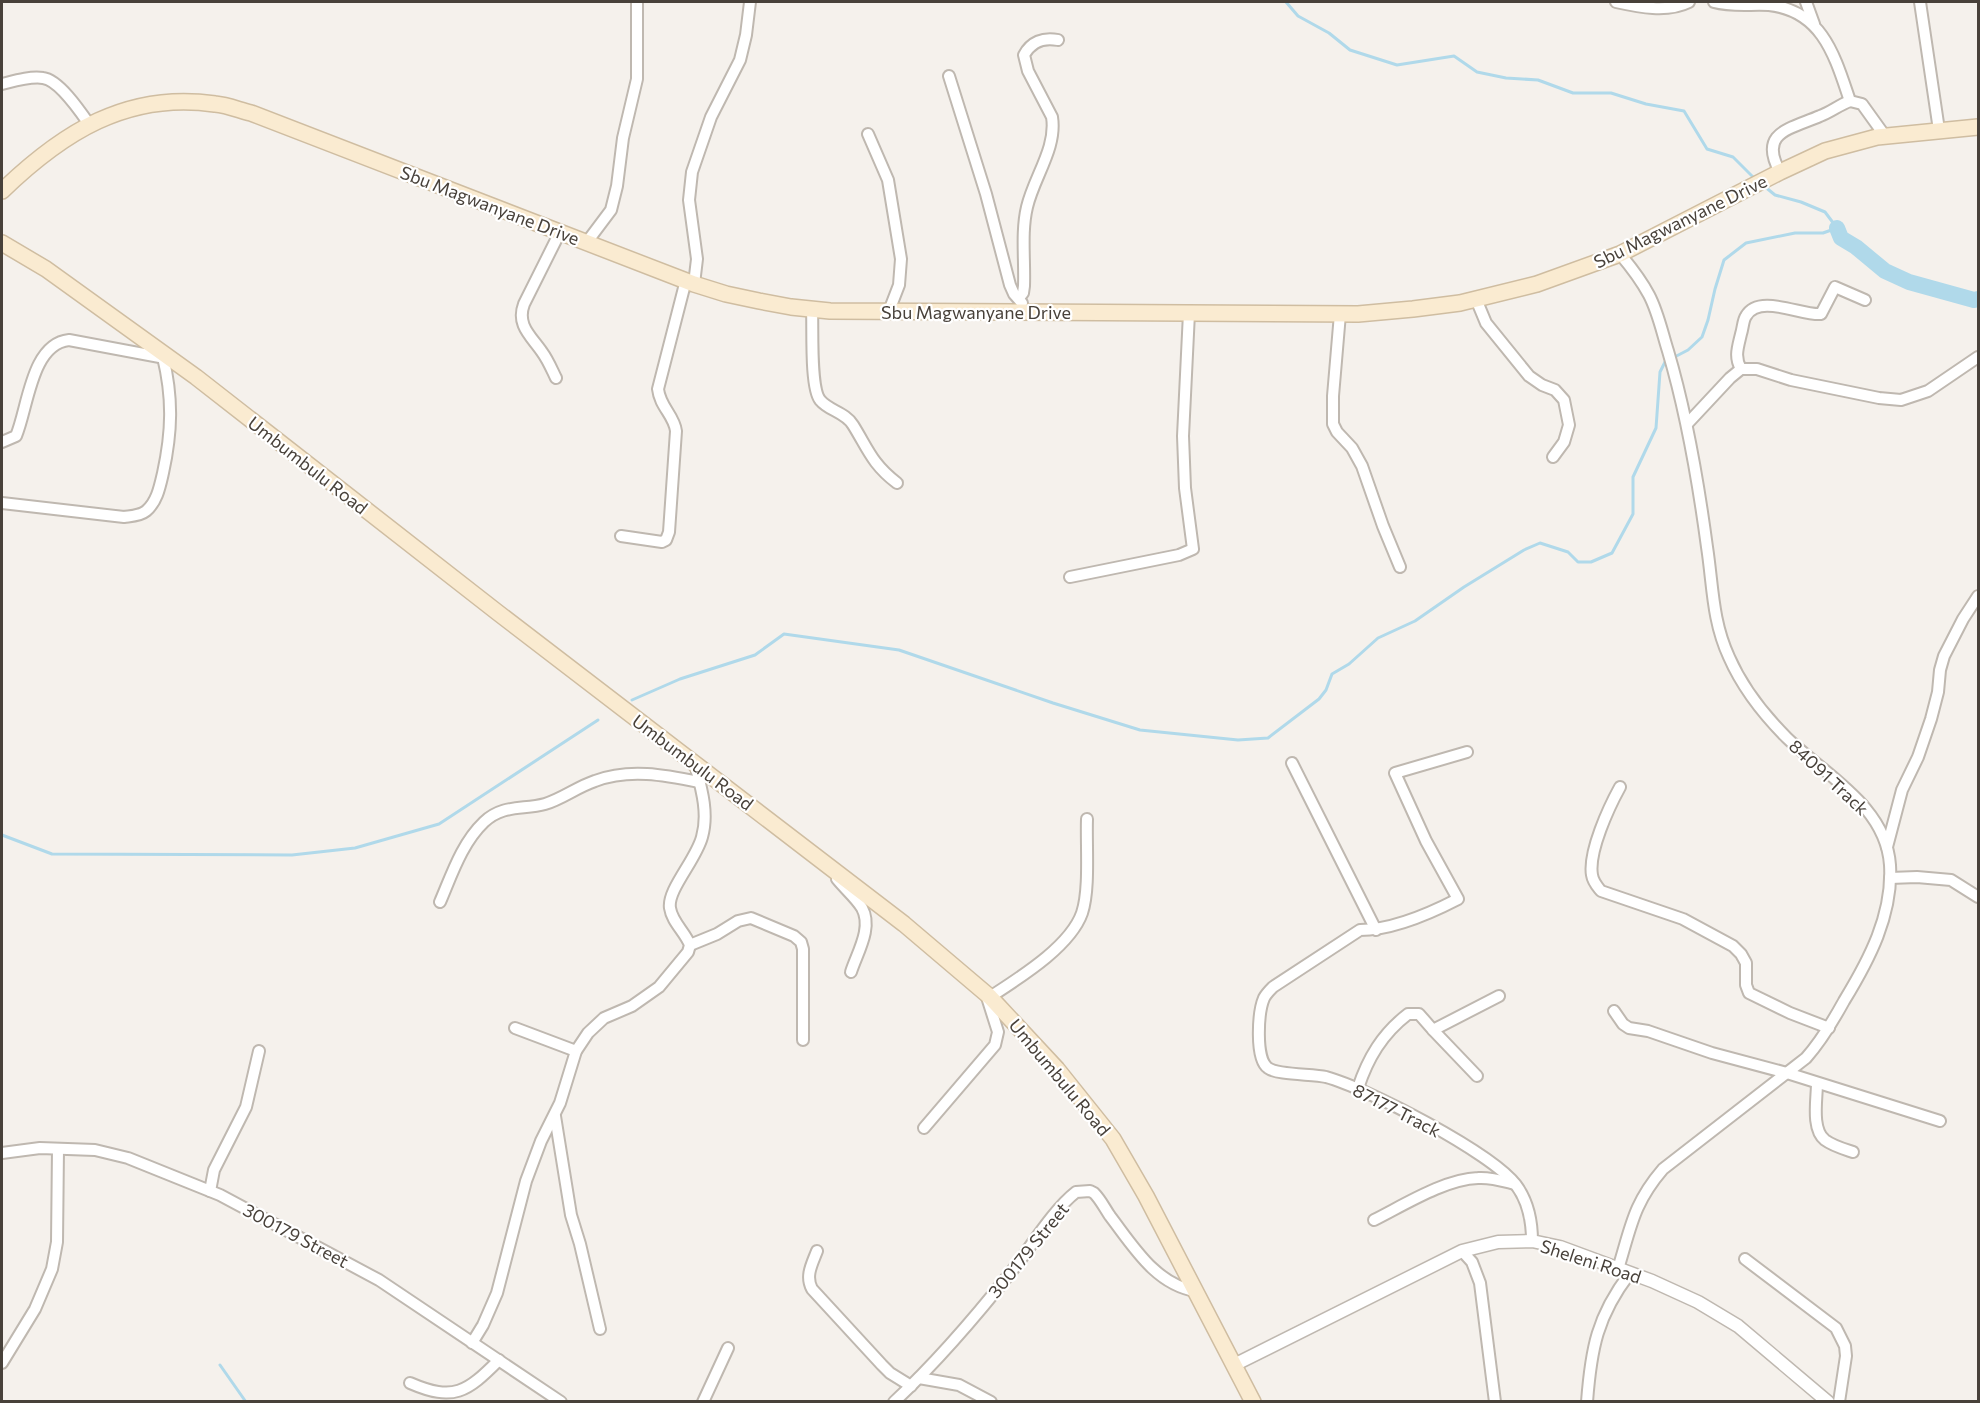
<svg xmlns="http://www.w3.org/2000/svg" width="1980" height="1403" font-family="Commissioner,sans-serif">
<rect width="100%" height="100%" fill="#f5f1ec"/>
<g fill="none" stroke-linecap="round" stroke-linejoin="round">
<g stroke="#b0d9ea" stroke-width="3">
<path d="M1286,2L1298,16L1329,33L1350,50L1397,65L1454,56L1477,72L1506,78L1538,80L1573,93H1611L1646,104L1684,111L1707,149L1733,157L1754,178"/>
<path d="M632,700L680,679L755,655L784,634L899,650L1053,703L1140,730L1238,740L1268,738L1319,699L1326,690L1332,674L1349,664L1378,638L1415,621L1464,587L1524,550L1540,543L1568,552L1578,562H1591L1612,553L1633,514V477L1656,428L1660,372L1665,362L1688,350L1702,337L1708,320L1715,289L1724,260L1746,243L1795,233H1823L1837,228L1825,212L1801,202L1775,195L1764,186"/>
<path d="M2,835L52,854L292,855L355,848L439,824L598,720"/>
<path d="M220,1365L246,1402"/>
</g>
<path stroke="#b0d9ea" stroke-width="16" d="M1837,228L1841,238L1856,247L1885,271L1909,282L1974,300L1978,299"/>
<g stroke="#bfb8b0" stroke-width="14">
<g id="minor">
<path d="M1616,2C1639,7 1667,13 1689,2"/>
<path d="M1714,2C1732,7 1750,4 1769,5C1823,11 1835,57 1850,101L1862,104L1885,136"/>
<path d="M1806,2L1814,24"/>
<path d="M1920,2L1939,130"/>
<path d="M949,76L986,194L1010,285L1014,294L1022,303"/>
<path d="M2,84C14,81 30,76 43,78C59,80 80,111 89,124"/>
<path d="M868,134L888,180L901,259L899,285L889,311"/>
<path d="M1780,172C1758,132 1790,129 1820,116C1831,112 1839,105 1850,101"/>
<path d="M587,242L611,210L617,186L623,138L637,79V2"/>
<path d="M694,284L697,259L689,200L692,172L711,117L740,60L746,35L750,2"/>
<path d="M1019,298L1023,293L1024,286C1025,260 1021,232 1027,207C1034,177 1057,148 1052,117L1028,71L1024,55C1031,42 1043,37 1058,40"/>
<path d="M1476,299L1486,323L1529,376L1542,385L1555,390L1564,400L1569,425L1564,442L1553,457"/>
<path d="M812,309C813,328 810,387 820,400C829,411 845,412 853,425C868,449 872,464 897,483"/>
<path d="M1340,314L1333,396V424L1337,432L1352,448L1362,466L1383,526L1400,567"/>
<path d="M1741,369C1734,357 1738,347 1741,334C1743,328 1743,320 1746,316C1759,293 1802,316 1821,314L1835,287L1865,300"/>
<path d="M556,378C552,370 548,360 542,352C531,336 516,325 524,304L560,232"/>
<path d="M1687,424L1730,378L1741,369H1757L1791,380L1879,398L1901,400L1928,391L1978,357"/>
<path d="M2,442L16,436C28,408 31,344 69,340L165,358"/>
<path d="M2,503L124,517C131,516 140,516 146,511C157,502 160,486 163,473C172,432 173,398 163,357"/>
<path d="M621,536L662,542L666,540L669,532L676,431C674,415 660,407 658,389L686,280"/>
<path d="M1070,577L1179,555L1193,549L1185,488L1183,436L1189,313"/>
<path d="M1467,752L1395,773L1426,841L1458,899C1429,914 1393,930 1360,930L1273,987C1270,990 1266,994 1264,998C1258,1012 1255,1059 1268,1068C1277,1075 1312,1074 1326,1077C1367,1088 1492,1153 1516,1185C1528,1201 1532,1222 1532,1241"/>
<path d="M1292,763L1376,930"/>
<path d="M1620,787C1609,807 1588,852 1592,875C1593,882 1597,886 1601,891L1683,919L1733,946L1741,954L1746,963V985L1749,993L1790,1013L1829,1028"/>
<path d="M1887,847L1902,790L1918,757L1931,719L1938,692L1940,670L1944,656L1963,619L1978,596"/>
<path d="M1890,878L1917,877L1951,880L1978,897"/>
<path d="M837,879C845,889 855,897 862,908C873,928 857,953 851,972"/>
<path d="M440,902C452,874 462,843 484,822C503,804 523,810 545,804C562,799 577,787 595,781C629,768 665,775 699,782"/>
<path d="M690,945L717,934L738,921L751,918L794,936L801,942L803,949V1040"/>
<path d="M990,997C1019,978 1070,947 1082,913C1090,889 1086,846 1087,819"/>
<path d="M1614,1011L1623,1024L1629,1028L1648,1031L1712,1053L1787,1073L1940,1121"/>
<path d="M515,1028L576,1051"/>
<path d="M1433,1030L1477,1076"/>
<path d="M1817,1083C1817,1099 1811,1129 1825,1140C1833,1146 1844,1149 1853,1152"/>
<path d="M1358,1088C1368,1058 1382,1034 1408,1014H1419L1433,1030L1499,996"/>
<path d="M555,1116L571,1215L580,1244L600,1329"/>
<path d="M924,1128L995,1045L998,1032L986,994"/>
<path d="M2,1153L40,1148L95,1150L128,1158L220,1195L379,1280L561,1402"/>
<path d="M210,1191L214,1170L246,1107L259,1051"/>
<path d="M1374,1220C1404,1205 1445,1179 1478,1178C1491,1177 1503,1181 1515,1184"/>
<path d="M817,1251C812,1264 805,1276 812,1289L882,1365L890,1373L911,1386"/>
<path d="M1462,1251L1472,1262L1480,1283L1495,1402"/>
<path d="M1745,1259L1836,1328L1845,1346L1846,1356L1839,1402"/>
<path d="M1618,1269C1631,1227 1633,1204 1663,1169L1806,1058C1822,1040 1833,1021 1844,1001C1869,960 1893,915 1890,865C1886,806 1825,775 1787,738C1763,714 1743,689 1729,657C1712,620 1713,586 1707,547C1698,480 1687,415 1668,351C1662,332 1658,312 1649,295C1641,280 1631,267 1620,254"/>
<path d="M472,1343L483,1325L497,1293L526,1181L541,1141L560,1103L576,1051L588,1033L604,1018L632,1006L659,987L688,952L690,945C685,932 672,922 670,908C667,890 696,860 702,837C709,813 701,787 695,764"/>
<path d="M2,1363L35,1309L52,1269L57,1242L58,1149"/>
<path d="M919,1378L959,1385L991,1402"/>
<path d="M410,1383C454,1402 467,1392 499,1360"/>
<path d="M703,1402L728,1348"/>
<path d="M894,1402C938,1361 978,1314 1015,1267C1032,1245 1054,1209 1076,1192L1090,1191L1094,1193C1101,1200 1105,1209 1110,1216C1133,1246 1156,1285 1196,1291"/>
<path d="M1587,1402C1591,1349 1597,1316 1630,1273"/>
</g>
</g>
<g stroke="#bfb8b0" stroke-width="15">
<path id="tertiary" d="M1234,1365L1462,1251L1498,1242L1532,1241L1560,1247L1652,1281L1698,1302L1738,1326L1828,1402"/>
</g>
<g stroke="#cfbda1" stroke-width="18">
<g id="secondary">
<path d="M2,191C62,133 127,91 215,104C227,105 239,110 251,113L694,284L726,294L759,301L791,307L830,311L1358,314L1413,309L1460,303L1537,284L1620,254L1780,172L1825,151L1877,137L1978,127"/>
<path d="M2,243L46,269L196,377L497,612L904,924L990,997L1057,1069L1113,1139L1146,1196L1253,1402"/>
</g>
</g>
<use href="#minor" stroke="#fff" stroke-width="10"/>
<use href="#tertiary" stroke="#fff" stroke-width="12"/>
<use href="#secondary" stroke="#faebd1" stroke-width="15"/>
</g>
<g text-anchor="middle" dominant-baseline="central" stroke-width="4.5" stroke-linejoin="round" paint-order="stroke">
<g font-size="18" fill="#48413a" stroke="#fff">
<text transform="translate(490 205) rotate(21)">Sbu Magwanyane Drive</text>
<text transform="translate(1680 221) rotate(-26)">Sbu Magwanyane Drive</text>
<text x="976" y="312">Sbu Magwanyane Drive</text>
<text transform="translate(308 465) rotate(38)">Umbumbulu Road</text>
<text transform="translate(693 762) rotate(37)">Umbumbulu Road</text>
<text transform="translate(1829 777) rotate(43)">84091 Track</text>
<text transform="translate(1060 1077) rotate(50)">Umbumbulu Road</text>
<text transform="translate(1397 1110) rotate(27)">87177 Track</text>
<text transform="translate(296 1235) rotate(28)">300179 Street</text>
<text transform="translate(1028 1250) rotate(-51)">300179 Street</text>
<text transform="translate(1591 1261) rotate(18)">Sheleni Road</text>
</g>
</g>
<rect width="1980" height="1403" fill="none" stroke="#48413a" stroke-width="6"/>
</svg>
